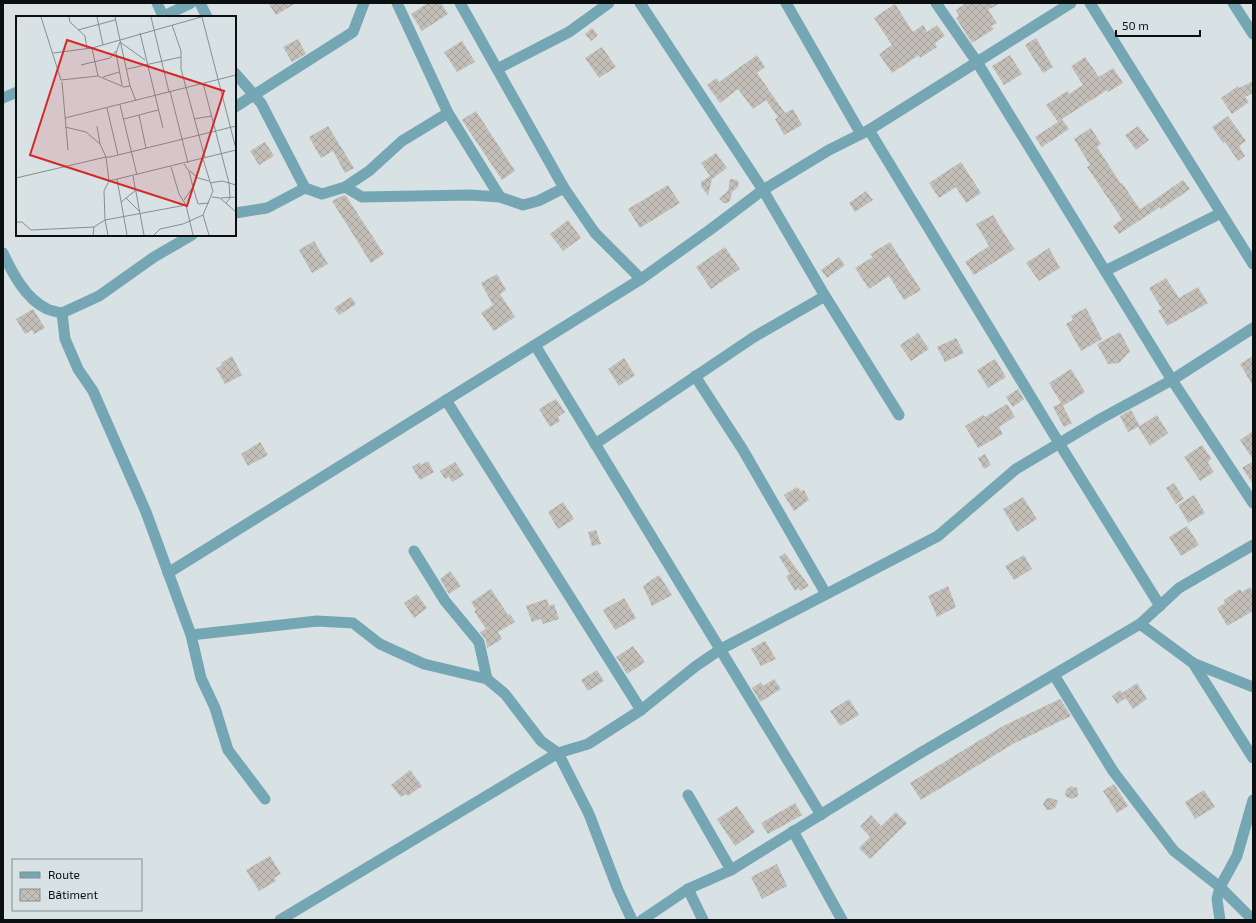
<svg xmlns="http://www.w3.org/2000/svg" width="1256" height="923" font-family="'Exo 2',sans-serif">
<defs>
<pattern id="building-cross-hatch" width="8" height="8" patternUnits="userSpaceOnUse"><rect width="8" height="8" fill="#c3beb7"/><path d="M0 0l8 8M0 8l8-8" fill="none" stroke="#a6a29c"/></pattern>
</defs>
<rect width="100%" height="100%" fill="#d8e2e5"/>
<g fill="url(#building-cross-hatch)">
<path d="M268,3H296L276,15Z"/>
<path d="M428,3H441L448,14L422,31L411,14Z"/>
<path d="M966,3H1000L988,10L997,23L991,26L994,29L972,43L956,18L959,16L956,10Z"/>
<path d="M895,4L913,32L923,25L927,32L937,25L945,36L935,43L937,47L920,58L919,55L892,73L879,54L892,45L874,18Z"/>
<path d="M592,28L598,35L591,41L585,34Z"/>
<path d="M1036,38L1053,67L1043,73L1025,45Z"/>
<path d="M298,39L306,54L292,62L283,47Z"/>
<path d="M462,41L475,62L457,72L444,52Z"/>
<path d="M602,47L616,67L599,78L585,58Z"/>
<path d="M757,55L765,67L757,73L785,113L793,109L802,125L784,135L775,119L778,117L766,100L753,109L738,89L720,103L707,85L716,78L719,82Z"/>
<path d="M1010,55L1022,74L1004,85L992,66Z"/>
<path d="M1085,57L1099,77L1113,68L1123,83L1108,92L1107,90L1062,119L1069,129L1042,147L1035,137L1058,122L1046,105L1067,91L1069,94L1083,85L1071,66Z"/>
<path d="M1253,81V93L1245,97L1249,102L1232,114L1221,98L1238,86L1239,88Z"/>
<path d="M476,111L515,171L502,180L462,120Z"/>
<path d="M1228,116L1246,141L1239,146L1245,156L1238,161L1225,142L1223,143L1212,127Z"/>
<path d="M328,126L354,168L345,173L333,151L321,158L309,137Z"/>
<path d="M1138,126L1149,140L1136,150L1125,135Z"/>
<path d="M1091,128L1101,144L1097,147L1121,184L1122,183L1139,208L1141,209L1183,180L1190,189L1161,209L1160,207L1119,234L1113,226L1122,219L1087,167L1090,165L1074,139Z"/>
<path d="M265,142L274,156L259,165L250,151Z"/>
<path d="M716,153L727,168L712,179L708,196L701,186V182L710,176L701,163Z"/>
<path d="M961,162L981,193L966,203L956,187L939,198L929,183Z"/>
<path d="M730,179L737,180L739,183L738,187L732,192L730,201L727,203H723L719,198L728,191Z"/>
<path d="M668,185L680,203L640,228L628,209Z"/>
<path d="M866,191L873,200L855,212L849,203Z"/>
<path d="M344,195L346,196L384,254L371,263L332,201Z"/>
<path d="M993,215L1009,241L1015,249L974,275L965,262L989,246L976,224Z"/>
<path d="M568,220L581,238L563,251L550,234Z"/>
<path d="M314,241L328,264L312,273L299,250Z"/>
<path d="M890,242L921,290L904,300L889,276L869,289L855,268L873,257L870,254Z"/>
<path d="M725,247L740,269L711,289L696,267Z"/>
<path d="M1049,248L1060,268L1039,281L1026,263Z"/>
<path d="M839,257L845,265L827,278L821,270Z"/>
<path d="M497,274L506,290L500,294L515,317L494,331L481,313L493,305L481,283Z"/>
<path d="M1166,278L1179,298L1198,287L1208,303L1167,326L1158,310L1162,309L1149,288Z"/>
<path d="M351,297L356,304L339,315L334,308Z"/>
<path d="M1086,308L1102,339L1081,351L1066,324L1073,320L1071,316Z"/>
<path d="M33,309L45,328L34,334L32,330L25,334L16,319Z"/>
<path d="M1120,332L1130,351L1119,363L1108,364L1097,344Z"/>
<path d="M918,333L929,349L911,361L900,345Z"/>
<path d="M956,338L964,353L945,362L937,347Z"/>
<path d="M232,356L242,375L225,384L216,368L222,365L221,363Z"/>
<path d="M1253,356V386L1240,364Z"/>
<path d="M624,358L635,375L619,386L608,369Z"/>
<path d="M995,359L1006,377L988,388L977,370Z"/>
<path d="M1071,369L1085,392L1063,406L1072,423L1064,427L1053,407L1061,403L1049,383Z"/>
<path d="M1018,389L1024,399L1013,407L1006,397Z"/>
<path d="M556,399L565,412L558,417L560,421L550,427L539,409Z"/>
<path d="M1007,404L1015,417L999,427L1003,434L978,448L965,426L983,415L985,417Z"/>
<path d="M1131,410L1140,426L1157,415L1168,433L1150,446L1138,427L1128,432L1120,416Z"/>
<path d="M1253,431V460L1240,440Z"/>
<path d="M260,442L268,455L248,466L241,454Z"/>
<path d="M1202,445L1211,458L1208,463L1214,472L1200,481L1184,457Z"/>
<path d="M985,454L991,465L984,469L978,458Z"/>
<path d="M428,461L434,472L420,480L412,467L420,462L421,465Z"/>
<path d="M1253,461V484L1242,468Z"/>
<path d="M455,462L464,475L452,482L449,477L445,479L440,471Z"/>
<path d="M1174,483L1184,499L1176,504L1166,488Z"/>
<path d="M797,487L801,491L804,490L809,500L794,511L784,495Z"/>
<path d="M1194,495L1205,513L1188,523L1178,505Z"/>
<path d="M1023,497L1037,519L1017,532L1003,509Z"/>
<path d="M563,502L574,519L558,529L548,512Z"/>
<path d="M1187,526L1199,545L1181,556L1169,537Z"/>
<path d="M596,530L601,544L592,546L588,532Z"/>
<path d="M785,553L809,586L800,591L798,588L795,591L786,576L790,574L779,557Z"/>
<path d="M1024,555L1032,569L1014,580L1005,566Z"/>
<path d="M450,571L461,586L449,594L440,579Z"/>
<path d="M659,575L672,595L652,606L643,586Z"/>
<path d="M948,586L956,607L937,617L928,596Z"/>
<path d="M1250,587L1253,592V611L1227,626L1217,608L1225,603L1224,600L1240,589L1242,592Z"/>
<path d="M491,589L508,615L510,614L515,622L498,632L502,639L487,648L486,640L480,632L486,629L474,611L476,610L471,602Z"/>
<path d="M417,594L427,608L414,618L404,603Z"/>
<path d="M624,598L636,618L615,630L603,610Z"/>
<path d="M547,599L549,606L554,604L559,619L543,624L541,619L532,622L526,606Z"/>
<path d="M765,641L776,659L761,666L751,649Z"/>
<path d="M633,646L645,662L627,674L616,657Z"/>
<path d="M597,670L604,681L588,691L581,680Z"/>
<path d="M774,679L781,689L760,702L752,688L761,682L763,686Z"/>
<path d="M1137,683L1147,699L1133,709L1122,693Z"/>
<path d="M1120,690L1126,698L1117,704L1112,696Z"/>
<path d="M849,699L859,715L840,726L830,711Z"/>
<path d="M1060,699L1071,716L1013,744L921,800L910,783L1003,726Z"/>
<path d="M410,770L422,786L408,796L406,794L401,797L391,785Z"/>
<path d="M1114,784L1128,806L1117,813L1103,791Z"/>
<path d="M1071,786L1077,788L1078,792V796L1072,799L1065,796L1066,790Z"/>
<path d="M1204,790L1215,807L1195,819L1185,802Z"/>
<path d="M1048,798H1052L1058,801L1055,808L1051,810H1047L1043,805L1045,800Z"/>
<path d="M795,803L802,815L768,834L761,823Z"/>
<path d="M737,806L755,832L735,846L717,819Z"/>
<path d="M896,812L907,823L870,859L859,848L870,837L860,826L871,815L881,826Z"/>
<path d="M270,856L281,874L274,878L276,881L259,891L246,870Z"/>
<path d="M777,864L787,886L762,899L751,877Z"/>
</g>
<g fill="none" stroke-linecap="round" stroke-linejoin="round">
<g stroke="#75a6b3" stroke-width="11">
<path d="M157,3L163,16"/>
<path d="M200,3L207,17"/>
<path d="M397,3L448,113L500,197"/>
<path d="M460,3L564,188L595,233L641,279"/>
<path d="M640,3L763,190L825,296L899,415"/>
<path d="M786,3L861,134"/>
<path d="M936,3L977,62L1172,380L1253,503"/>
<path d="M1090,3L1253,264"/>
<path d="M1233,3L1253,34"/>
<path d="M162,17L191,3"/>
<path d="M497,69L569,32L609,3"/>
<path d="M235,73L261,103L305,188L322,194L345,187L362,197L470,195L500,197L523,205L538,201L564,188"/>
<path d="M3,98L17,92"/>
<path d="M235,107L353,32L364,3"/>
<path d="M869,130L1059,443L1160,606"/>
<path d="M345,187L369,171L402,141L448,113"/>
<path d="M235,213L267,208L305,188"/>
<path d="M3,253C13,274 25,298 47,309C52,311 57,312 62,313L99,296L154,257L192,235"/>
<path d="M1105,271L1221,213"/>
<path d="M62,313L65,339L78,369L93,391L146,512L191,635L201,678L215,708L228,750L265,799"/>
<path d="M535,345L821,815"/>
<path d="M695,376L743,450L826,594"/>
<path d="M446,400L641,710"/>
<path d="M595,444L754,337L825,296"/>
<path d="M414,551L445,601L479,642L487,679"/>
<path d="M168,573L641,279L711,229L763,190L829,150L869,130L1071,3"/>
<path d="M1140,624L1193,663L1253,758"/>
<path d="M191,635L317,621L353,623L380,644L424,664L487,679L505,694L541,741L558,753L588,744L641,710L696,666L721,649L938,536L1016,469L1102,418L1172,380L1253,328"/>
<path d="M1193,663L1253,687"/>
<path d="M1054,675L1113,771L1174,851L1220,887L1253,920"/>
<path d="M688,795L731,870"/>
<path d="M793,831L842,920"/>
<path d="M688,889L703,920"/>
<path d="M280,920L558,753L589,814L618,890L632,920"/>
<path d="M642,920L688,889L731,870L922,752L1140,624L1179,588L1253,545"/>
<path d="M1220,920L1217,899L1220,887L1237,856L1253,800"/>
</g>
</g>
<g transform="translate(16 16)">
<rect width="220" height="220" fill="#d8e2e5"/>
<path fill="none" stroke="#868e90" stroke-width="1" d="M25,1L45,64L82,60M53,1L54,6L69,20L71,33M81,1L87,29M99,1L114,70L120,85M135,1L153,76M186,1L220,133M156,9L165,35V53L189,142M62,14L99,4M124,17L147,112M76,32L82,60L108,71L114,70M37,37L76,32L185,1M65,49L94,42L100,35M111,53L165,41M87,61L103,56M46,66L52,134M187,67L213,167L214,182L210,187M106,69L100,37L104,26L129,44M154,75L172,147M104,89L121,159M91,92L102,139M123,99L130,132M49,102L220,59M108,103L142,94M178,103L195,100M81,110L84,128M49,111L70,116L84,128L90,141H94L220,110M187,143L197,175L187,199L193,219M155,151L163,178L170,189L177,219M174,155L182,162L193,165M117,160L128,219M0,162L90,141L93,165M101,163L111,219M194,167L206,165L220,169M177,171L182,188L193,187M196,181L204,182L220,196M110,182L124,196M205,182L220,181M168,184L177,171L173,155L168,148M105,186L119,175M0,206H6L15,214L78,211M77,219L78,211L89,204L88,175L93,165L220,134M92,219L89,204L170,189M138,219L144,213L167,208L187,199"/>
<path fill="#d62828" fill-opacity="0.15" stroke="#d62828" stroke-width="2" d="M51,24L208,75L171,190L14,139Z"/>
<rect width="220" height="220" fill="none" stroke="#0c0f10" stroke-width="2"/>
</g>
<rect width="1256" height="923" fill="none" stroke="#0c0f10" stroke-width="8"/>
<rect x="12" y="859" width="130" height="52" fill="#d8e2e5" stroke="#868e90"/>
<rect x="20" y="872" width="20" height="6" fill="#75a6b3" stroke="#868e90"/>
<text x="48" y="879" font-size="12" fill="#0c0f10">Route</text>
<rect x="20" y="889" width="20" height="12" fill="url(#building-cross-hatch)" stroke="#868e90"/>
<text x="48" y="899" font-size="12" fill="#0c0f10">Bâtiment</text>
<path d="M1116 30v6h84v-6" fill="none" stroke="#0c0f10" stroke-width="2"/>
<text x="1122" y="30" font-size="12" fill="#0c0f10" stroke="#d8e2e5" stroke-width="3" paint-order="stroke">50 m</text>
</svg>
